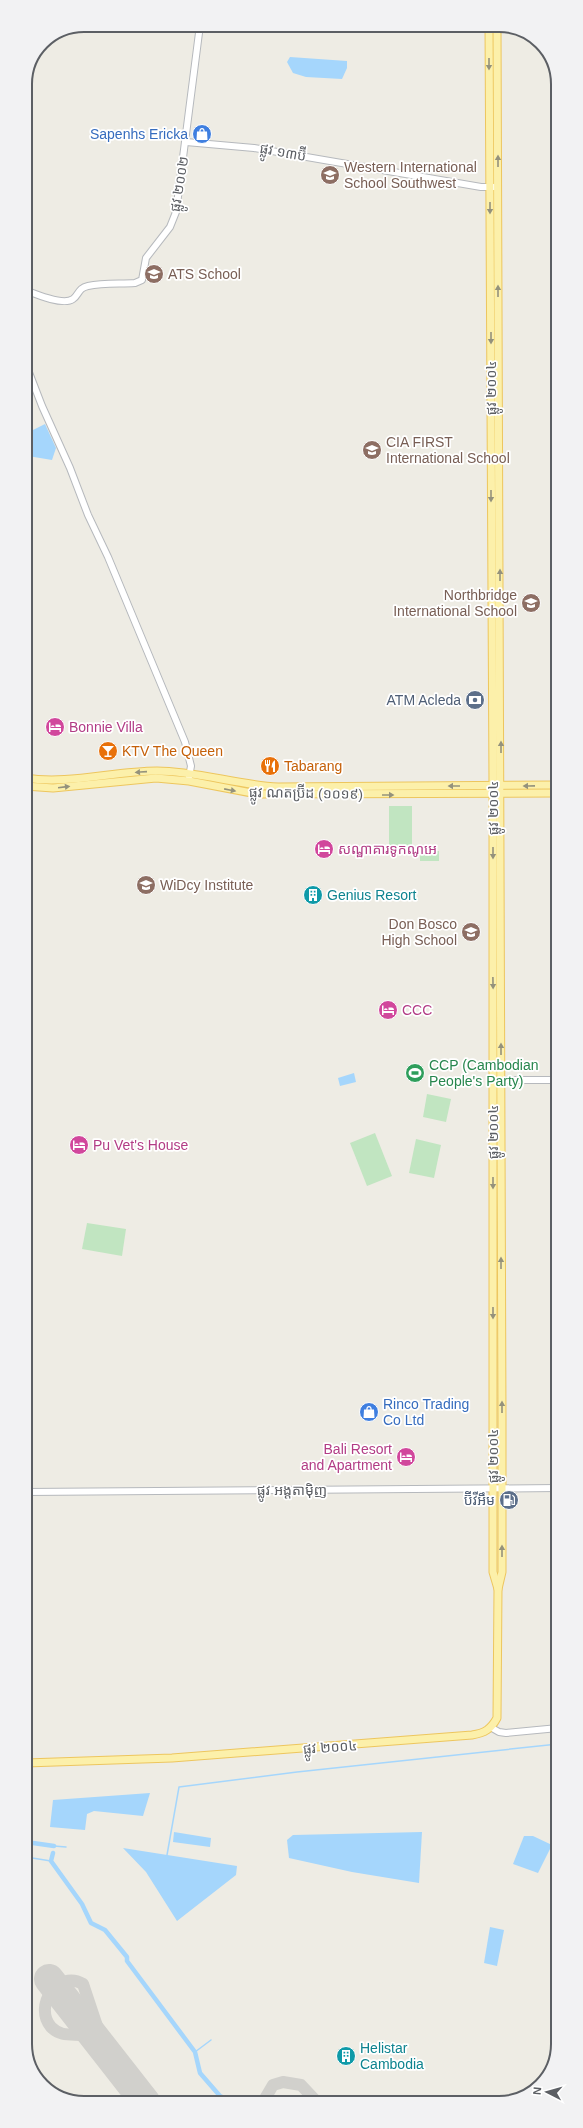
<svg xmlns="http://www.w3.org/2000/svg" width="583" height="2128" font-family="Helvetica,'Noto Sans Khmer',sans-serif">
<rect width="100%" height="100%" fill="#eeece4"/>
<g fill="#c1e5c1">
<rect x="389" y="806" width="23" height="40"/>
<rect x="420" y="851" width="19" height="10"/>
<path d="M427,1094L451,1099L446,1122L423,1117Z"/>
<path d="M375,1133L392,1176L367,1186L350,1143Z"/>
<path d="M416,1139L441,1145L434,1178L409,1173Z"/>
<path d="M87,1223L126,1229L122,1256L82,1249Z"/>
</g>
<g fill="#a5d6fc">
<path d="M290,57L347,61V68L342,79L306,77L293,73L287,62Z"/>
<path d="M45,424L56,448L52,460L28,456L29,432Z"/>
<path d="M354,1073L356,1082L340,1086L338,1078Z"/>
<path d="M150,1793L143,1816L94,1811L87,1814L85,1830L50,1827L53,1800Z"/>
<path d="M174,1832L211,1838L210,1847L173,1842Z"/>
<path d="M422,1832L419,1883L352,1872L289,1858L287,1840L293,1835Z"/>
<path d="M524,1836H533L552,1845L538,1873L513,1864Z"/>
<path d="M123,1848L237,1866L236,1875L177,1921L146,1872Z"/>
<path d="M490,1927L504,1930L497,1966L484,1963Z"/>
</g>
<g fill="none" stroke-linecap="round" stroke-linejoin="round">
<g stroke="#a5d6fc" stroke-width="1.5">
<path d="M54,1846L66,1847"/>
<path d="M167,1855L179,1787L297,1772L558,1744"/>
<path d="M26,1857L51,1861"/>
<path d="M195,2052L211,2040"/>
</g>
<g stroke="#a5d6fc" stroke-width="4.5">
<path d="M26,1842L54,1846"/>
<path d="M53,1853L51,1861L82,1904L91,1923L105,1930L127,1957V1961L195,2052L200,2073L220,2096L232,2102"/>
</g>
<g stroke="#d1d0cc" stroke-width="12">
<path d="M102,2046C96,2043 89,2036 83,2035C71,2034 61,2037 51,2027C33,2006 58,1969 83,1984L105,2050"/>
<path d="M263,2102L273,2085L283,2082L301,2085L317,2102"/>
</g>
<path stroke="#d1d0cc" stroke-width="30" d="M49,1979L146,2103"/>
<g stroke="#b6b9bd" stroke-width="8">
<g id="minor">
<path d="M186,142L254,148L481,187H498"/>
<path d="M25,290C35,294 63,306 73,299C79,295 78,288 88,286C103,283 119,284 135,283L142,280L146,258L170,227L176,212L200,25"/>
<path d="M25,362L42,406L70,468L88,515L108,557L185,742L191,766L189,777"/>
<path d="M493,1080H557"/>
<path d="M26,1492L558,1488"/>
<path d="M492,1728L499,1732L506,1733L558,1728"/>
</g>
</g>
<g stroke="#edc65e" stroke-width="9">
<g id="major">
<path d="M489,25L493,786V1572L498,1589"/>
<path d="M25,778C69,785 113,771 157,771C197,771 237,785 278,787L557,785"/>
<path d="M25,786L53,788L156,778L189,781L257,794L557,793"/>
<path d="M26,1763L172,1758L472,1735C485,1733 491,1729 497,1718L498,1589L502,1572V1419L497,25"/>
</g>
</g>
<use href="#minor" stroke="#fff" stroke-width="6"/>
<use href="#major" stroke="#fcf0aa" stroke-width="7"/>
</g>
<defs><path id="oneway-solid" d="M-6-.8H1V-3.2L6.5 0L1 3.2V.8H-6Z"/></defs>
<g fill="#94927c">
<use href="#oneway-solid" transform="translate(489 64) rotate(90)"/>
<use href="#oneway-solid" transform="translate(498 161) rotate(-90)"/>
<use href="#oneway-solid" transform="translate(490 208) rotate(90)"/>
<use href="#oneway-solid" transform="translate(498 291) rotate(-90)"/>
<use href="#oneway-solid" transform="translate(491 338) rotate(90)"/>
<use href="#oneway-solid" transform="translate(491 496) rotate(90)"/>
<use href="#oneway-solid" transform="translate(500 575) rotate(-90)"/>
<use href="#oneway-solid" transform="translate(501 747) rotate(-90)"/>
<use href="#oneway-solid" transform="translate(141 772) rotate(176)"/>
<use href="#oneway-solid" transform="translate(454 786) rotate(-180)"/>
<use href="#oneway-solid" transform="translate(529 786) rotate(179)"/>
<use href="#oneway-solid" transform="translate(64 787) rotate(-7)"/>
<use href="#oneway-solid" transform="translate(230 790) rotate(11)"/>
<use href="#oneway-solid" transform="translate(388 795)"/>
<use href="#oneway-solid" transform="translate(493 853) rotate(90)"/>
<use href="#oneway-solid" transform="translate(493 983) rotate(89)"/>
<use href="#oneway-solid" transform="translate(501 1049) rotate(-90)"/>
<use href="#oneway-solid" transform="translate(493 1183) rotate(90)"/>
<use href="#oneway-solid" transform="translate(501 1263) rotate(-90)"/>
<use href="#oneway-solid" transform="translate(493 1313) rotate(90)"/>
<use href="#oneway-solid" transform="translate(502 1407) rotate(-90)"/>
<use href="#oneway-solid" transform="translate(502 1551) rotate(-90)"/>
</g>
<defs>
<g id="shop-disc" transform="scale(1)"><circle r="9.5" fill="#3f7fe0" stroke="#fff"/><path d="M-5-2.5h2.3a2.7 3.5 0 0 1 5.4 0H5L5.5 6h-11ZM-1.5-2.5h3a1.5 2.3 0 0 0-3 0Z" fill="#fff"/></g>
<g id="school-disc" transform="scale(1)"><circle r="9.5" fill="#8d6e63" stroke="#fff"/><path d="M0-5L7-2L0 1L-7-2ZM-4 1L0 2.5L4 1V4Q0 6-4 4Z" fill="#fff"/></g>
<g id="bank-disc" transform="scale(1)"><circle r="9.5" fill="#5c6f8a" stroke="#fff"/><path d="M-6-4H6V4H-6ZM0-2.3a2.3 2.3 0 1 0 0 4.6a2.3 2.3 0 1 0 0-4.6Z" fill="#fff"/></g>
<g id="hotel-disc" transform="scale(1)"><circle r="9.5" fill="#d1479c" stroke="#fff"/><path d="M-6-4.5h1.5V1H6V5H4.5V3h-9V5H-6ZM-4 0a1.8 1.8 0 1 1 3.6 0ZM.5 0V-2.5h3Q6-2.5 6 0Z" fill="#fff"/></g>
<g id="bar-disc" transform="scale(1)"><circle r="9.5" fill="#e8710a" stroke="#fff"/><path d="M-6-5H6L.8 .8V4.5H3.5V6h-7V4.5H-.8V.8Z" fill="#fff"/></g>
<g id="restaurant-disc" transform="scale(1)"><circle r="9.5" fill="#e8710a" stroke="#fff"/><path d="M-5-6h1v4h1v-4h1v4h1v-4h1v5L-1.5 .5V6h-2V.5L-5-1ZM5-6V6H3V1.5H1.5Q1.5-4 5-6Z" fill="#fff"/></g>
<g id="building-disc" transform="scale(1)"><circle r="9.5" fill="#0f9aa8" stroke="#fff"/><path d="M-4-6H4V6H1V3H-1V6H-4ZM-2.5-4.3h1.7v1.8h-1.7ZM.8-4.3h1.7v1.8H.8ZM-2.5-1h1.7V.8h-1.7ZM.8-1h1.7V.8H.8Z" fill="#fff"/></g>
<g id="stadium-disc" transform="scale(1)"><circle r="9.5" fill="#2e9e5b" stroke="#fff"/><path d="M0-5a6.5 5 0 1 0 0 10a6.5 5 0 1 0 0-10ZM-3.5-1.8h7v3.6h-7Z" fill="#fff"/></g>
<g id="fuel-disc" transform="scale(1)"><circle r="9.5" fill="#5c6f8a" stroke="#fff"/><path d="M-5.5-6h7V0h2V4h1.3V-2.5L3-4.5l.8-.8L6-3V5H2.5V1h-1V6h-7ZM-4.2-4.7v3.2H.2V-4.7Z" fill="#fff"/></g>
</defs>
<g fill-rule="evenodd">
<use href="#shop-disc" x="202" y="134"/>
<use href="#school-disc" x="330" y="175"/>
<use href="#school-disc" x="154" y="274"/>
<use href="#school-disc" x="372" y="450"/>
<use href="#school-disc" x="531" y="603"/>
<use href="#bank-disc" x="475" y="700"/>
<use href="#hotel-disc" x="55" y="727"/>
<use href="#bar-disc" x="108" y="751"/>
<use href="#restaurant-disc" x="270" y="766"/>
<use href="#hotel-disc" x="324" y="849"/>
<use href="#school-disc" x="146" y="885"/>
<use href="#building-disc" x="313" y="895"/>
<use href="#school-disc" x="471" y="932"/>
<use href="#hotel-disc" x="388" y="1010"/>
<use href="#stadium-disc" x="415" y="1073"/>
<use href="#hotel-disc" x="79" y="1145"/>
<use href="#shop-disc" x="369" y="1412"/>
<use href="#hotel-disc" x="406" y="1457"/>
<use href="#fuel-disc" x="509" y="1500"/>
<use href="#building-disc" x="346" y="2056"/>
</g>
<g text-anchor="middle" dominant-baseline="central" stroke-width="3.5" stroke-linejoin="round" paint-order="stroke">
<g font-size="14" fill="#366cbe" stroke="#fff" text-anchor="end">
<text x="188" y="134">Sapenhs Ericka</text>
<text x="383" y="1404" text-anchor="start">Rinco Trading<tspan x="383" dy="16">Co Ltd</tspan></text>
</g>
<g font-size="14" fill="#5c5f64" stroke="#fff">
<text transform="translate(283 152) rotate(10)">ផ្លូវ ១៣ប៊ី</text>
<text transform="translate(179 184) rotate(-81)">ផ្លូវ ២០០២</text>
<text transform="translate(491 388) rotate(-90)">ផ្លូវ ២០០៤</text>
<text transform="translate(306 793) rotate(1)">ផ្លូវ ណតប្រ៊ីដ (១០១៩)</text>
<text transform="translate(493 808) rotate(-90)">ផ្លូវ ២០០៤</text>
<text transform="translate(493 1132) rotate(-90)">ផ្លូវ ២០០៤</text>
<text transform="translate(493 1456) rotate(-90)">ផ្លូវ ២០០៤</text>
<text x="292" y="1490">ផ្លូវ អង្តតាម៉ិញ</text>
<text transform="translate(330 1747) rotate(-4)">ផ្លូវ ២០០៤</text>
</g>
<g font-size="14" fill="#785e54" stroke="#fff" text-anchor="start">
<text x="344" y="167">Western International<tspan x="344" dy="16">School Southwest</tspan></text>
<text x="168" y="274">ATS School</text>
<text x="386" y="442">CIA FIRST<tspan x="386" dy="16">International School</tspan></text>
<text x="517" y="595" text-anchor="end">Northbridge<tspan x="517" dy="16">International School</tspan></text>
<text x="160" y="885">WiDcy Institute</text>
<text x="457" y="924" text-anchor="end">Don Bosco<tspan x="457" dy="16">High School</tspan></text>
</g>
<g font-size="14" fill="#4e5e75" stroke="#fff" text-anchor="end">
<text x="461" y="700">ATM Acleda</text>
<text x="495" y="1500">ប៊ីវីអឹម</text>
</g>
<g font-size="14" fill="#b23c85" stroke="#fff" text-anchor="start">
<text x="69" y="727">Bonnie Villa</text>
<text x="338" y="849">សណ្ឋាគារទូកណូអេ</text>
<text x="402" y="1010">CCC</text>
<text x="93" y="1145">Pu Vet's House</text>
<text x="392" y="1449" text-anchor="end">Bali Resort<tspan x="392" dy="16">and Apartment</tspan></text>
</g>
<g font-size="14" fill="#c56008" stroke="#fff" text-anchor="start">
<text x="122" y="751">KTV The Queen</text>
<text x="284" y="766">Tabarang</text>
</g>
<g font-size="14" fill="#0d838f" stroke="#fff" text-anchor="start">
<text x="327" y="895">Genius Resort</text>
<text x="360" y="2048">Helistar<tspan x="360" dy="16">Cambodia</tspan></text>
</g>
<g font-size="14" fill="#27864d" stroke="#fff" text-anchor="start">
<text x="429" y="1065">CCP (Cambodian<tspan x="429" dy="16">People's Party)</tspan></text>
</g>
</g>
<path d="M0 0H583V2128H0ZM84 32H499A52 52 0 0 1 551 84V2044A52 52 0 0 1 499 2096H84A52 52 0 0 1 32 2044V84A52 52 0 0 1 84 32Z" fill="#f2f2f3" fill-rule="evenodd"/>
<path fill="none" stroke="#5c5f64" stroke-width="2" d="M84 32H499A52 52 0 0 1 551 84V2044A52 52 0 0 1 499 2096H84A52 52 0 0 1 32 2044V84A52 52 0 0 1 84 32Z"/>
<g transform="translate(547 2092) rotate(276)" stroke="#ffffff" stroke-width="3" paint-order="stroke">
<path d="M0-3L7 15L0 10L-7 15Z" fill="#5c5f64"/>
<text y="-6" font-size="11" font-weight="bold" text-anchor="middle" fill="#5c5f64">N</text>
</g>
</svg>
